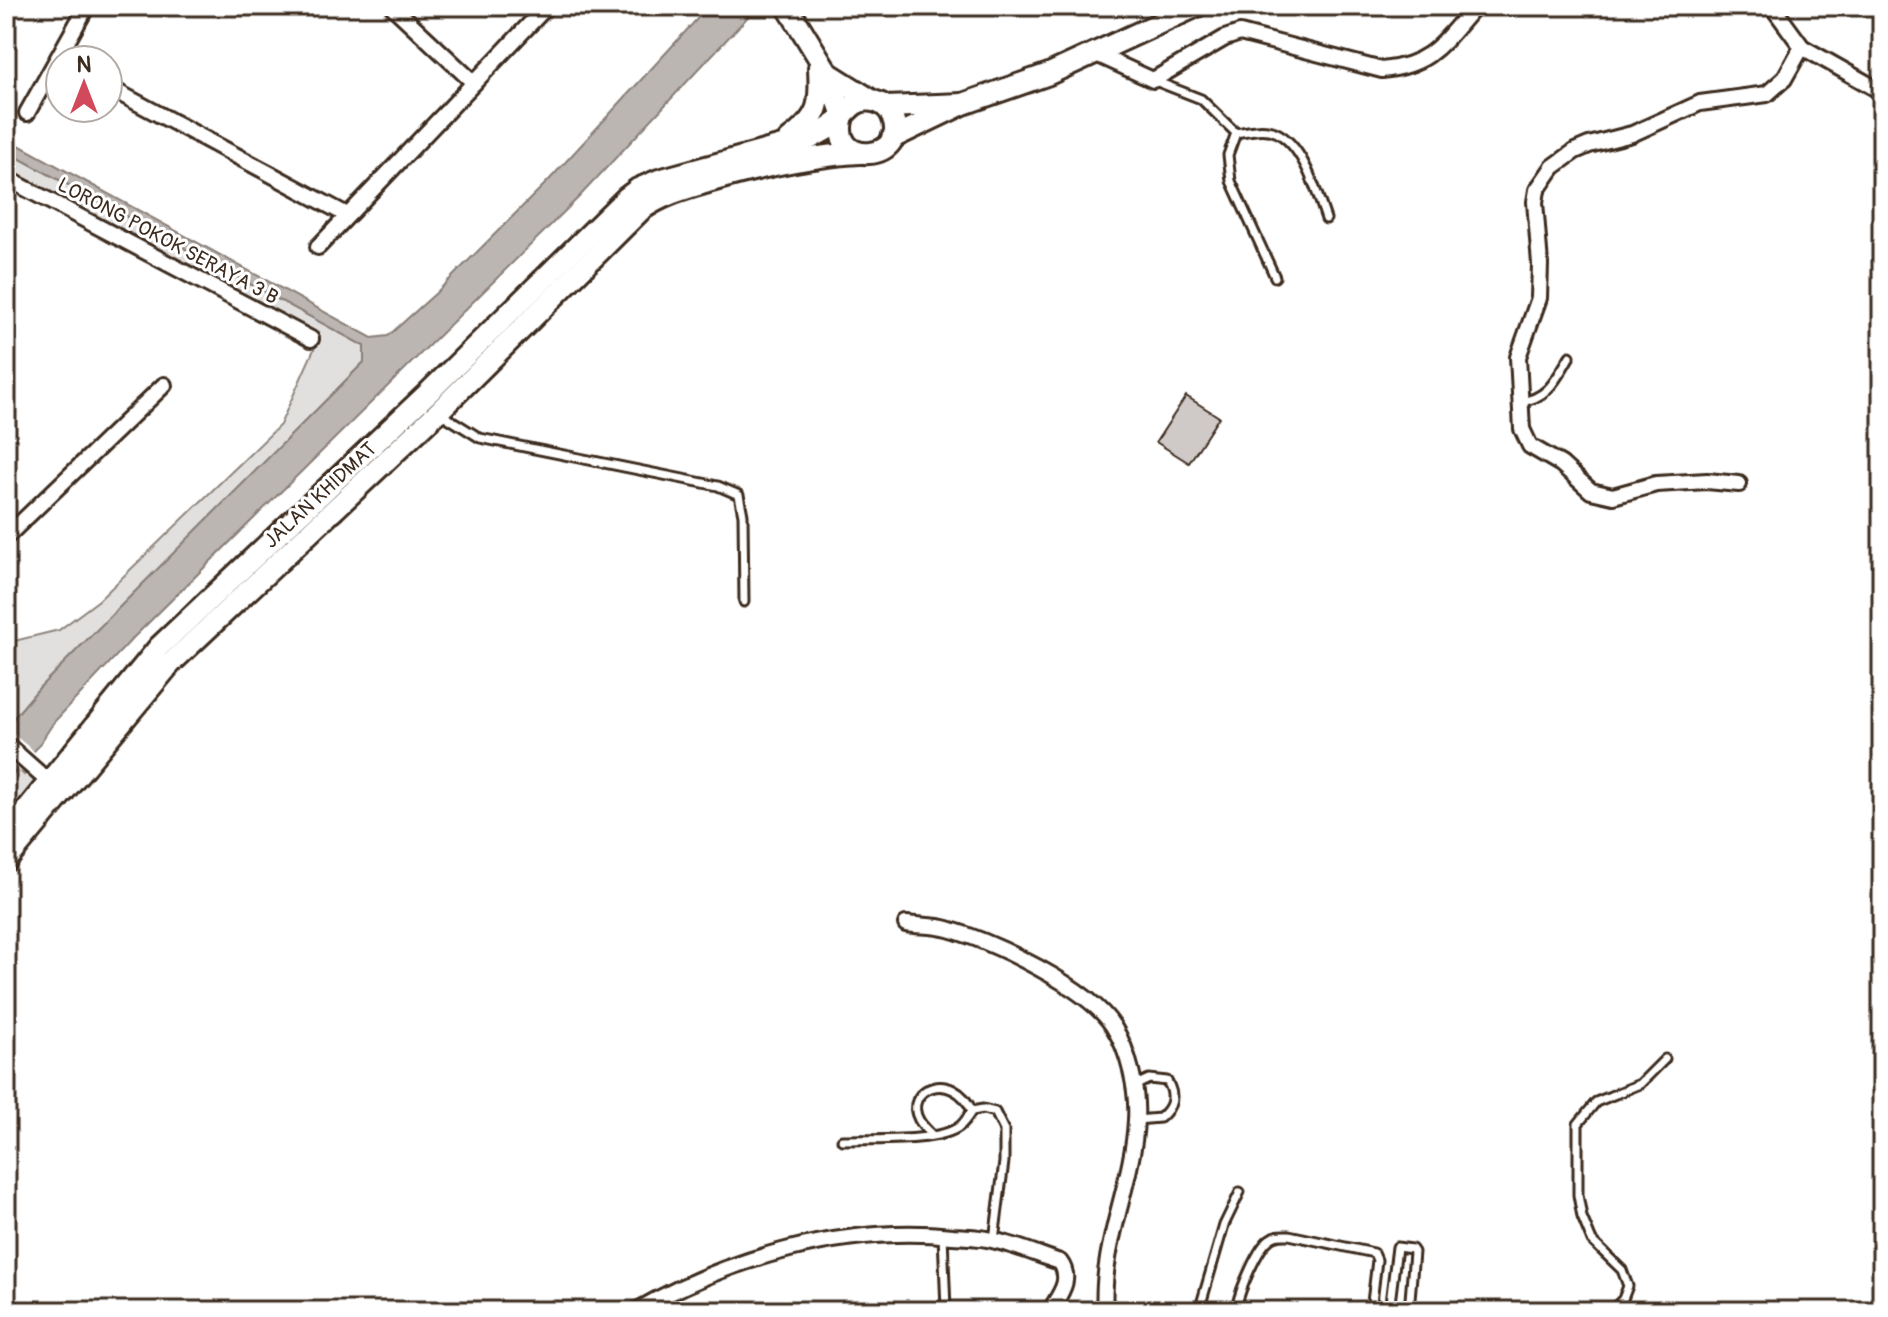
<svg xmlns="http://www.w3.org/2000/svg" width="1888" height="1317" font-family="Pangolin,sans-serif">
<rect width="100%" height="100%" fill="#fff"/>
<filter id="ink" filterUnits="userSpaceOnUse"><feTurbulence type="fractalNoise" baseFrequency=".0125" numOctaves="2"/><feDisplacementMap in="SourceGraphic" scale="16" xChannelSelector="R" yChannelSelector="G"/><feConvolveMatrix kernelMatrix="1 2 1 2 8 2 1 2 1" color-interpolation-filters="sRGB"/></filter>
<g filter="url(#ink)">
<g fill="#e2e0de" stroke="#8e857e" stroke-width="2">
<path d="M6,151L364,346V362L39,688L6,727V643L59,630L99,600L280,425L320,336L6,168Z"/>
<path d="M18,769L24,775L28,771C34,776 36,781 37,788L6,830V782Z"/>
</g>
<path fill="#bcb6b3" stroke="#887e77" stroke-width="2" d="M709,6H758L578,198L133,638L54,722L37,748L6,782V727L39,688L364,362V346L6,151V138L372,338L388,336L436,293L549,180Z"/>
<path fill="#fff" d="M6,728L37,754L21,772L6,759Z"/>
<path fill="#cfcac7" stroke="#3b2a1e" stroke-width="2" d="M1186,396L1219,417L1189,463L1156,442Z"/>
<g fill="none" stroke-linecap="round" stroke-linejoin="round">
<g stroke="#3b2a1e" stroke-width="13">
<g id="lane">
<path d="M1155,81L1201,99L1236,133L1228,155L1231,181L1275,277"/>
<path d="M1236,133C1248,131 1263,127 1275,132C1303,144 1317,193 1326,219"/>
<path d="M1520,402C1549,398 1556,379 1570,356"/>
<path d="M440,413L480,438L718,486L739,495L743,515L744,602"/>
<path d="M1134,1086L1149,1079L1167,1081C1176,1096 1173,1107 1160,1118L1136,1120"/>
<path d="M932,1135C928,1131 922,1126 919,1120C902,1089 953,1068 972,1111"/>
<path d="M842,1140C870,1139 940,1143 960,1126C965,1122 969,1115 972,1111L983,1109L995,1112L1004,1130V1162L994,1240"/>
<path d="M943,1235L946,1309"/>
<path d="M1199,1311L1224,1225L1240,1192"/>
<path d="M1241,1311L1237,1305C1240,1290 1258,1247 1270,1239C1276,1234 1282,1235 1289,1235L1374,1253L1377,1260L1371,1311"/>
<path d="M1389,1311L1397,1247L1412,1249L1414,1252L1409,1311"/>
<path d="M1611,1311L1623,1299L1628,1286L1622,1270L1592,1241L1582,1217L1578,1195V1124L1596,1102L1640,1084L1665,1059"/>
</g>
</g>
<g stroke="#3b2a1e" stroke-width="20">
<g id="street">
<path d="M392,6L474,83"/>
<path d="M1772,6L1802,47L1882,92"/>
<path d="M1094,53L1153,80L1225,38L1240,33L1382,70C1432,65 1443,42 1475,6"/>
<path d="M108,87L347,215"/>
<path d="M27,113L87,6"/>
<path d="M6,178L311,339"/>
<path d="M318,247L547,6"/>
<path d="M1739,484L1707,481L1656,484L1613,496L1591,491L1561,464L1530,446L1522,429L1518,357L1539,298L1540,264L1535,202L1537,190L1553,167L1575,151L1589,145L1632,134L1700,103L1767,94L1784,79L1802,47"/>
<path d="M6,537L164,385"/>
<path d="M6,744L49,782"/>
<path d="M906,924C919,926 935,925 948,929C994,942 1088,987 1113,1026C1129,1051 1138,1091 1136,1120C1133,1184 1100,1246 1105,1311"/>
<path d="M636,1311C730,1257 845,1225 953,1236C967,1237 983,1237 996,1241C1018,1246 1039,1255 1060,1262C1073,1280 1059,1295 1050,1311"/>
</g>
</g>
<g stroke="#3b2a1e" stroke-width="26">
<g id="secondary">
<path d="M787,6L828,73L843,116"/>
<path d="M828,73L871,100"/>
<path d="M886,107L963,104"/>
<path d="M892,138L963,104L1049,74L1197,6"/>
<path d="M789,140C820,117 821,105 819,68"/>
<path d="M6,835L159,647L427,394L626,198L638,189L659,180L811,138C818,134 826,131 833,125C846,115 853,97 873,101C882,103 889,108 892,116C912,161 827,170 843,116"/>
<path d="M6,861L171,663L438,412L641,210C662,195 684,189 708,182C759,167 807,156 860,153"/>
</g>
</g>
<use href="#lane" stroke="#fff" stroke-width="7"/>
<use href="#street" stroke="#fff" stroke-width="14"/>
<use href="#secondary" stroke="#fff" stroke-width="20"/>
</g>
</g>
<g text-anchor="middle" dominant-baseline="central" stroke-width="6" stroke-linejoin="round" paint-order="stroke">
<g font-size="20" fill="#3b2a1e" stroke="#fff">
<text transform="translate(168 241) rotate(28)">LORONG POKOK SERAYA 3 B</text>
<text transform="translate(320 495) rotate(-43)">JALAN KHIDMAT</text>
</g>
</g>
<rect width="1888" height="1317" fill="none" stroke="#fff" stroke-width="32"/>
<rect x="16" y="16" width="1856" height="1285" fill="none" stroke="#3b2a1e" stroke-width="3" filter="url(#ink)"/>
<g transform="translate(84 84)"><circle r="38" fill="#ffffff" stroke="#b1aaa5" stroke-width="2"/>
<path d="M0-6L14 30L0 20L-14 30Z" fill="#d1495b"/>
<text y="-12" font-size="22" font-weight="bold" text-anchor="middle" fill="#3b2a1e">N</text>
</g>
</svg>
